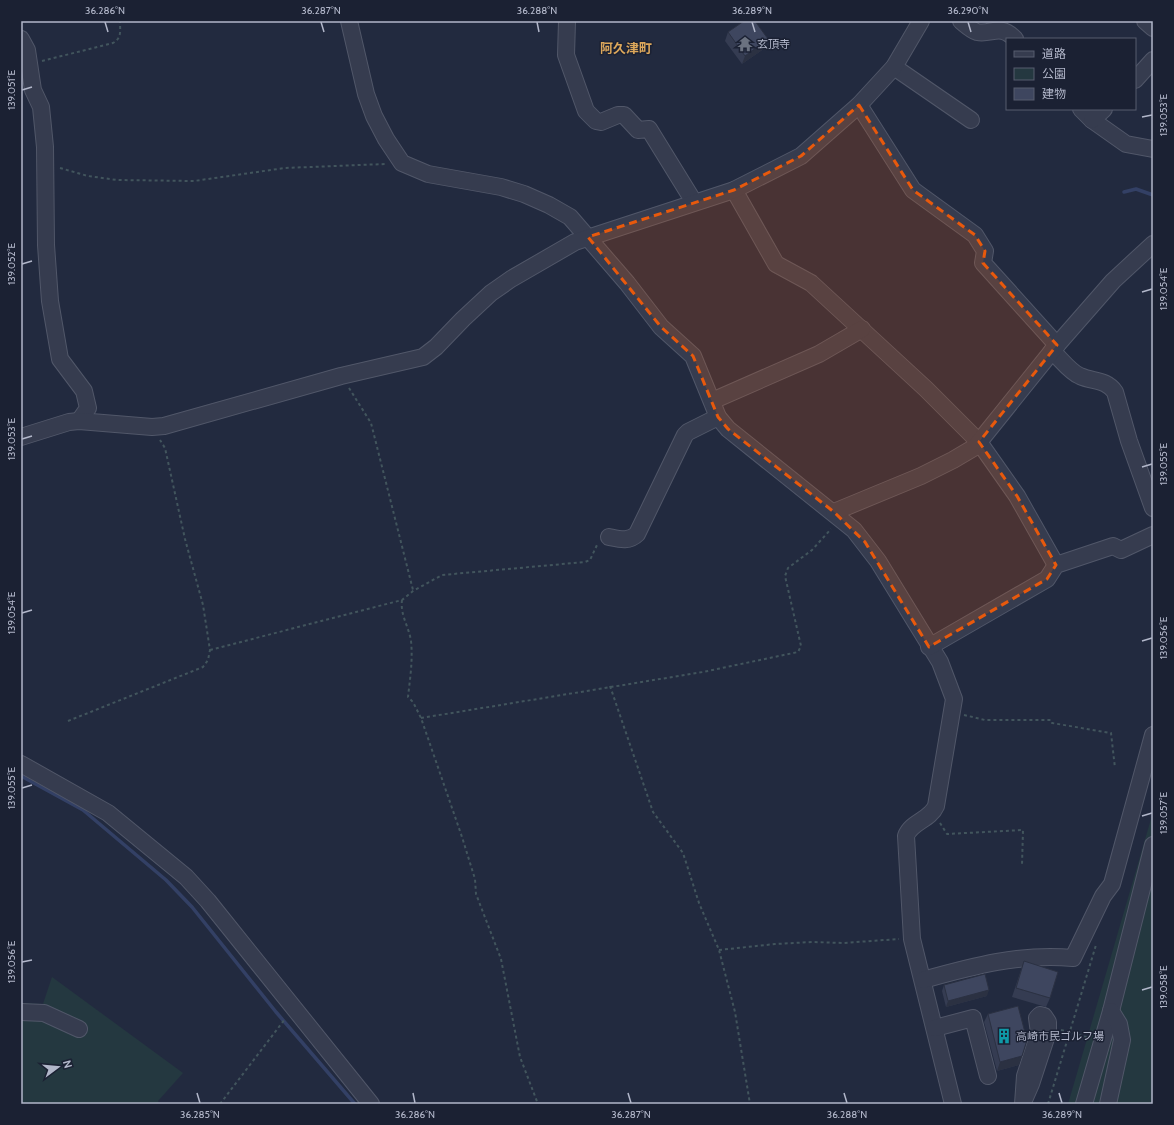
<svg xmlns="http://www.w3.org/2000/svg" width="1174" height="1125" font-family="Cabin,'Noto Sans JP',sans-serif">
<rect width="100%" height="100%" fill="#222a3f"/>
<g fill="#243840">
<path d="M1153,812V1104H1068Z"/>
<path d="M52,977L183,1073L158,1101L160,1104H21V1003L43,1004Z"/>
</g>
<g fill="none" stroke-linecap="round" stroke-linejoin="round">
<g stroke="#334065" stroke-width="3.5">
<path d="M1124,192L1136,189L1153,195"/>
<path d="M21,776L83,810L166,880L192,907L276,1012L355,1104"/>
</g>
<g stroke="#515769" stroke-width="18">
<g id="minor">
<path d="M349,21L366,94L374,116L386,139L402,163L428,174L501,187L524,194L549,205L570,217L627,283L661,327L693,356L718,417L728,429L854,530L878,561L940,662L954,699L936,806C930,820 911,822 906,836L912,939L953,1104"/>
<path d="M567,21L566,55L586,111L596,121L601,122L618,115H624L638,130L649,129L694,202"/>
<path d="M961,21C966,25 971,30 977,32C992,35 1000,23 1015,39"/>
<path d="M1145,21L1153,28"/>
<path d="M21,39L27,50L33,90L41,107L45,147L46,245L50,301L60,359L84,391L88,408L79,421"/>
<path d="M894,67L971,120"/>
<path d="M1135,80L1153,60"/>
<path d="M859,105L913,190L975,235L985,251L983,263L1057,345"/>
<path d="M1081,109L1092,120L1126,144L1153,149"/>
<path d="M1092,120L1104,109"/>
<path d="M734,190L776,264L811,283L926,389L979,442L1017,496L1056,565"/>
<path d="M1052,351C1060,358 1070,372 1080,376C1093,382 1106,379 1115,392L1129,441L1153,508"/>
<path d="M712,401L819,354L862,329"/>
<path d="M21,437L69,422L79,421L152,427L164,426L341,376L423,357L436,347L463,319L491,293L511,279L575,242L734,190L801,156L859,105L894,67L921,21"/>
<path d="M834,512L921,476L953,460L975,447L1057,345L1113,281L1153,244"/>
<path d="M609,537C619,539 629,542 637,534L685,435L688,432L718,417"/>
<path d="M929,647L1047,579L1056,565L1113,546L1121,550L1153,535"/>
<path d="M21,764L108,813L186,877L208,901L371,1104"/>
<path d="M923,980C973,966 1021,953 1073,958L1103,896L1112,884L1153,735"/>
<path d="M21,1012L44,1013L79,1029"/>
<path d="M935,1028L973,1018L988,1076"/>
<path d="M1023,1104L1025,1076L1039,1033L1037,1018L1040,1015L1044,1016L1048,1022V1032L1031,1084L1024,1100"/>
<path d="M1084,1104L1111,1011L1153,845"/>
<path d="M1108,1104L1122,1040L1119,1024L1111,1011"/>
</g>
</g>
<g stroke="#42555d" stroke-width="2" stroke-dasharray="3 3" stroke-linecap="butt">
<path d="M42,61L113,43C122,38 120,31 120,21"/>
<path d="M60,168L88,176L117,180L194,181L285,168L385,164"/>
<path d="M349,388L371,423L413,590"/>
<path d="M402,600C400,615 409,627 411,641C413,660 410,679 408,697L413,702L421,718L462,837L475,879L476,894L501,959L520,1057L538,1104"/>
<path d="M210,650L402,600L413,591L442,575L585,562L590,560L597,545"/>
<path d="M610,686L653,812L683,853L699,903L719,950L735,1012L750,1104"/>
<path d="M964,715L985,720H1051L1052,723L1111,733L1115,768"/>
<path d="M421,718L703,672L798,652L801,646L785,576L788,568L812,550L831,529"/>
<path d="M68,721L203,667L208,660L210,650L203,605L185,539L165,448L160,440"/>
<path d="M940,823L947,834L1023,830L1022,865"/>
<path d="M719,950L775,944L812,942L843,943L899,939"/>
<path d="M1061,1030L1090,1038"/>
<path d="M220,1104L285,1019"/>
<path d="M1048,1104L1096,945"/>
</g>
<use href="#minor" stroke="#363c4f" stroke-width="16"/>
</g>
<g fill="#353c52">
<path d="M728,32L765,48L742,64L725,41Z"/>
<path d="M1024,961L1050,998L1046,1007L1012,997Z"/>
<path d="M944,985L987,996L946,1007L942,991Z"/>
<path d="M988,1014L1019,1065L997,1071L984,1022Z"/>
</g>
<g fill="#2b3142">
<path d="M768,39L765,48L742,64L745,56Z"/>
<path d="M989,990L987,996L946,1007L948,1001Z"/>
<path d="M1022,1056L1019,1065L997,1071L1000,1062Z"/>
</g>
<g fill="#3e465f" stroke="#2b3142">
<path d="M744,21H755L768,39L745,56L728,32Z"/>
<path d="M1024,961L1058,972L1050,998L1016,988Z"/>
<path d="M985,974L989,990L948,1001L944,985Z"/>
<path d="M1018,1006L1027,1040L1022,1056L1000,1062L988,1014Z"/>
</g>
<path fill="#e8590c" fill-opacity="0.2" stroke="#e8590c" stroke-width="3" stroke-dasharray="8 5" stroke-linejoin="round" d="M859,105L913,190L975,235L985,251L983,263L1057,345L979,442L1017,496L1056,565L1047,579L929,647L865,542L834,512L728,429L718,417L693,356L661,327L588,237L734,190L801,156Z"/>
<path fill="none" stroke="#b2b7ca" stroke-width="1.5" d="M105,22L108,32M321,22L324,32M537,22L539,32M752,22L755,32M968,22L971,32M22,90L32,87M1142,117L1152,115M22,264L32,261M1142,292L1152,289M22,439L32,436M1142,467L1152,464M22,613L32,610M1142,641L1152,638M22,788L32,785M1142,816L1152,813M22,962L32,960M1142,990L1152,987M197,1093L200,1103M413,1093L415,1103M628,1093L631,1103M844,1093L847,1103M1059,1093L1062,1103"/>
<defs>
<g id="temple-bare" transform="scale(1.2)"><path d="M0-6L5-2H3V0L6.5 2.5H4V6H1.5V3h-3V6H-4V2.5H-6.5L-3 0V-2H-5Z" fill="#6b7280" stroke="#1b2133" stroke-width="2.5" paint-order="stroke"/></g>
<g id="building-bare" transform="scale(1.2)"><path d="M-4-6H4V6H1V3H-1V6H-4ZM-2.5-4.3h1.7v1.8h-1.7ZM.8-4.3h1.7v1.8H.8ZM-2.5-1h1.7V.8h-1.7ZM.8-1h1.7V.8H.8Z" fill="#0f9aa8" stroke="#1b2133" stroke-width="2.5" paint-order="stroke"/></g>
</defs>
<g fill-rule="evenodd">
<use href="#temple-bare" x="745" y="44"/>
<use href="#building-bare" x="1004" y="1036"/>
</g>
<g text-anchor="middle" dominant-baseline="central" stroke-width="3" stroke-linejoin="round" paint-order="stroke">
<g font-size="11" fill="#b2b7ca" stroke="#1b2133" text-anchor="start">
<text x="757" y="44">玄頂寺</text>
<text x="1016" y="1036">高崎市民ゴルフ場</text>
</g>
<g font-size="13" font-weight="bold" fill="#dca75b" stroke="#1b2133">
<text x="626" y="48">阿久津町</text>
</g>
</g>
<rect width="1174" height="1125" fill="none" stroke="#1b2133" stroke-width="44"/>
<rect x="1006" y="38" width="130" height="72" fill="#1b2133" stroke="#575d6f"/>
<rect x="1014" y="51" width="20" height="6" fill="#363c4f" stroke="#575d6f"/>
<text x="1042" y="58" font-size="12" fill="#b2b7ca">道路</text>
<rect x="1014" y="68" width="20" height="12" fill="#243840" stroke="#575d6f"/>
<text x="1042" y="78" font-size="12" fill="#b2b7ca">公園</text>
<rect x="1014" y="88" width="20" height="12" fill="#3e465f" stroke="#575d6f"/>
<text x="1042" y="98" font-size="12" fill="#b2b7ca">建物</text>
<g transform="translate(58 1067) rotate(74)" stroke="#1b2133" stroke-width="3" paint-order="stroke">
<path d="M0-3L7 15L0 10L-7 15Z" fill="#b2b7ca"/>
<text y="-6" font-size="11" font-weight="bold" text-anchor="middle" fill="#b2b7ca">N</text>
</g>
<rect x="22" y="22" width="1130" height="1081" fill="none" stroke="#b2b7ca" stroke-width="1.5"/>
<g font-size="10" text-anchor="middle" fill="#b2b7ca">
<text x="105" y="14">36.286°N</text>
<text x="321" y="14">36.287°N</text>
<text x="537" y="14">36.288°N</text>
<text x="752" y="14">36.289°N</text>
<text x="968" y="14">36.290°N</text>
<text transform="translate(11 90) rotate(-90)" y="4">139.051°E</text>
<text transform="translate(1163 115) rotate(-90)" y="4">139.053°E</text>
<text transform="translate(11 264) rotate(-90)" y="4">139.052°E</text>
<text transform="translate(1163 289) rotate(-90)" y="4">139.054°E</text>
<text transform="translate(11 439) rotate(-90)" y="4">139.053°E</text>
<text transform="translate(1163 464) rotate(-90)" y="4">139.055°E</text>
<text transform="translate(11 613) rotate(-90)" y="4">139.054°E</text>
<text transform="translate(1163 638) rotate(-90)" y="4">139.056°E</text>
<text transform="translate(11 788) rotate(-90)" y="4">139.055°E</text>
<text transform="translate(1163 813) rotate(-90)" y="4">139.057°E</text>
<text transform="translate(11 962) rotate(-90)" y="4">139.056°E</text>
<text transform="translate(1163 987) rotate(-90)" y="4">139.058°E</text>
<text x="200" y="1118">36.285°N</text>
<text x="415" y="1118">36.286°N</text>
<text x="631" y="1118">36.287°N</text>
<text x="847" y="1118">36.288°N</text>
<text x="1062" y="1118">36.289°N</text>
</g>
</svg>
